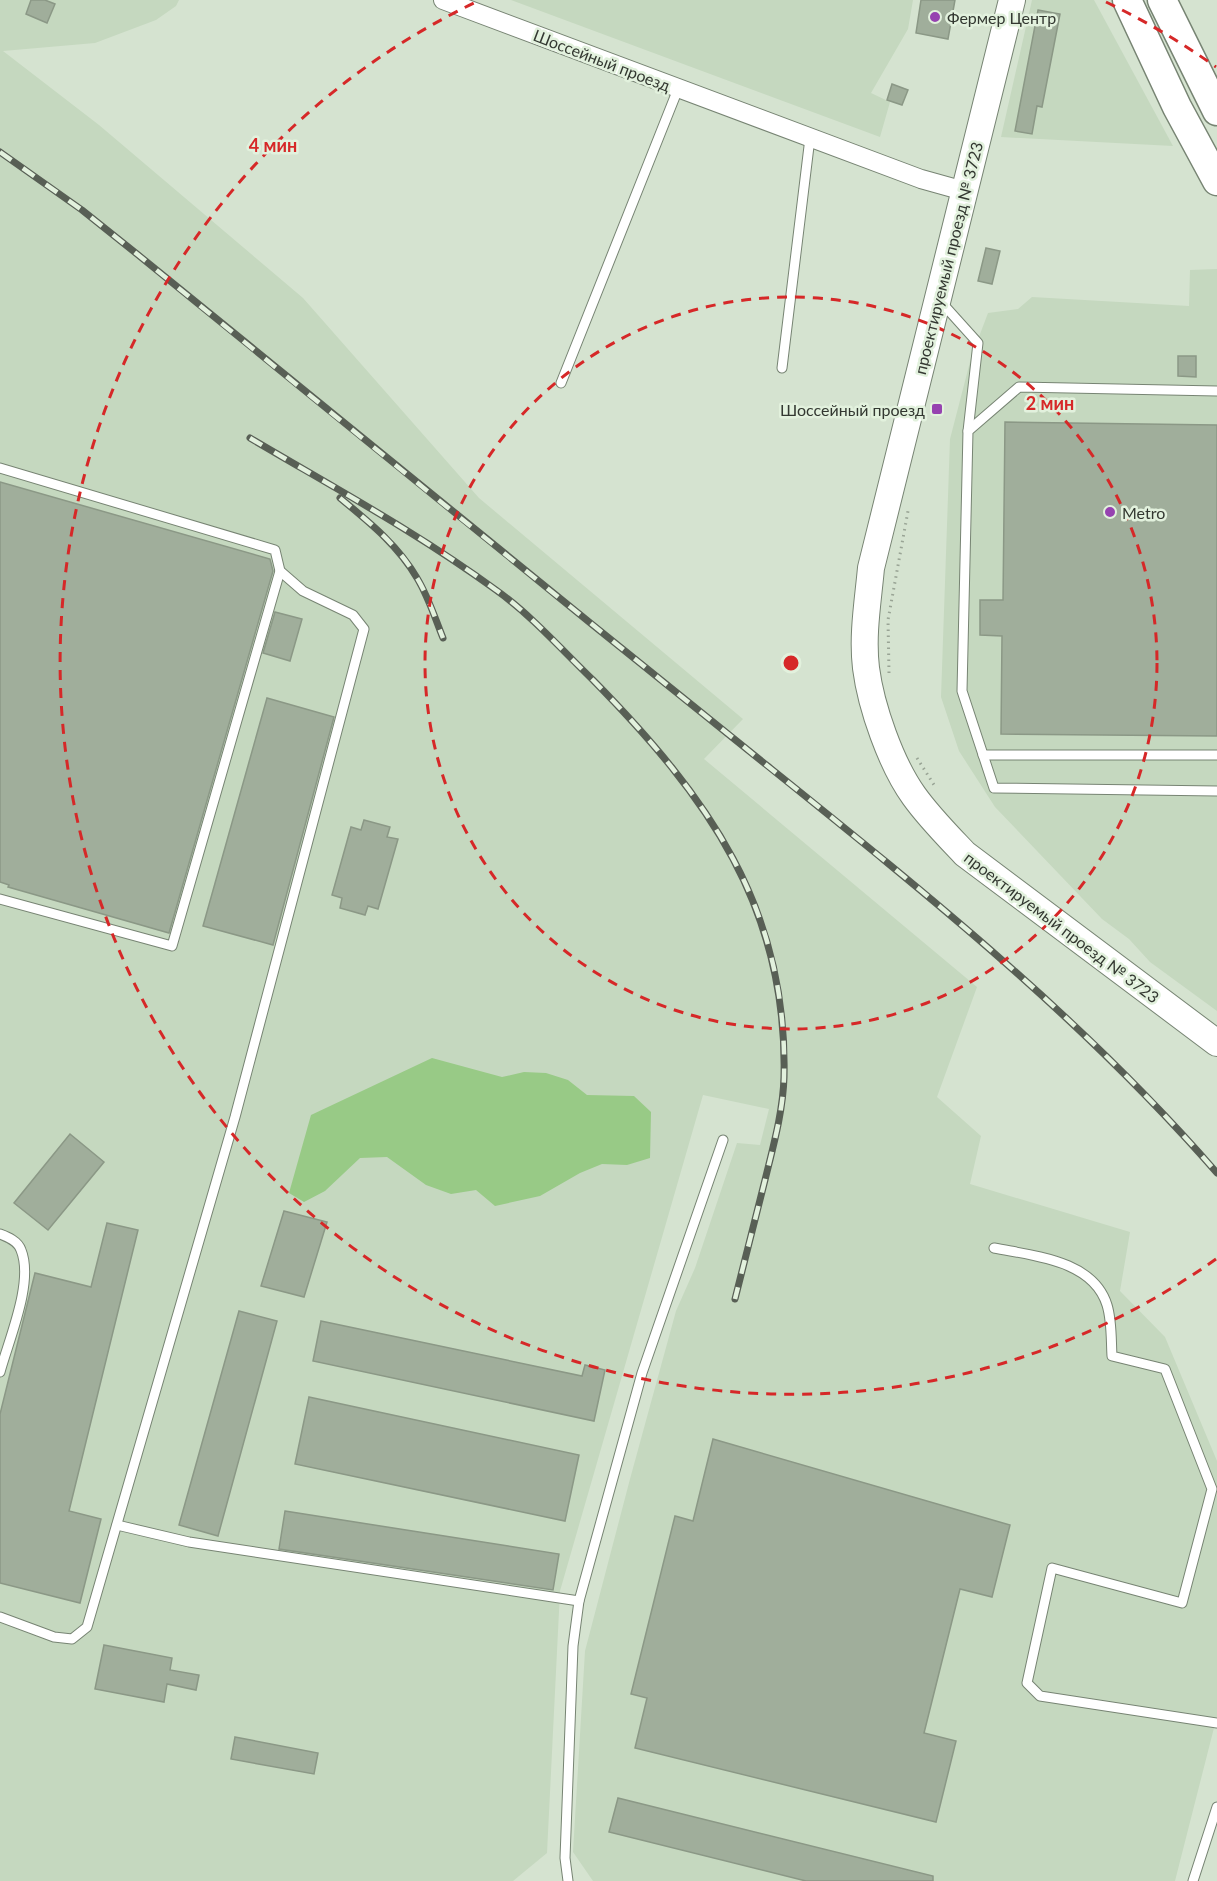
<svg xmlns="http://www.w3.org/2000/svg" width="1217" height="1881" font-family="Lato,sans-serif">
<rect width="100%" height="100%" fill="#d5e3d0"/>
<g fill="#c5d8bf">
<path d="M0,0H179L176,6L156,20L95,43L3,51L99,125L303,298L479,498L743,719L704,759L977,987L937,1097L981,1136L970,1184L1130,1232L1120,1291L1165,1337L1217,1461V1716L1175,1881H593L573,1852L585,1651L630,1479L676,1311L695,1268L737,1143L760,1145L769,1109L703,1095L560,1591L547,1853L513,1881H0Z"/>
<path d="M511,0H913L908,29L871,93L890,102L880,137Z"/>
<path d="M1032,0H1094L1173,146L1001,137Z"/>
<path d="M1217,269V1011L1150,962L1129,939L1102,919L995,807L959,751L941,697L950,439L971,358L988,313L1018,309L1032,297L1189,306L1190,270Z"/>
</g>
<path fill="#98ca86" d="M432,1058L502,1077L524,1072L546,1073L568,1080L587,1095L634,1096L651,1112L650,1158L627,1165L602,1164L580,1173L540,1196L495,1206L476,1190L451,1194L426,1185L387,1157L360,1158L325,1191L304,1202L289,1193L311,1115Z"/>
<g fill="#a0ae9b" stroke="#8b9886" stroke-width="1.5">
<path d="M31,0H45L55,4L47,23L26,14Z"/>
<path d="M921,0H955L948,39L916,33Z"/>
<path d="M1038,10L1060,14L1042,107L1037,106L1032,134L1015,131Z"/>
<path d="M892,84L908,90L902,105L887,100Z"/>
<path d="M986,248L1000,251L992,284L978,281Z"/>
<path d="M1178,356H1196V377L1178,376Z"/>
<path d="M1005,422L1217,425V736L1001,734L1002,636L980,635V600H1003Z"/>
<path d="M0,482L270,559L273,571L169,933L8,887L9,885L0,882Z"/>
<path d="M275,612L302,619L290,661L263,653Z"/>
<path d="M267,698L334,717L273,945L203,926Z"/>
<path d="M364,820L390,827L387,837L398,839L378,909L368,906L365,915L340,908L342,898L332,895L351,827L361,830Z"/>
<path d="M70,1134L104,1162L48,1230L14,1203Z"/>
<path d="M284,1211L327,1222L304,1297L261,1286Z"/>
<path d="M107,1223L138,1230L69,1511L101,1519L80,1603L0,1583V1414L35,1273L91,1287Z"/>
<path d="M239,1311L277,1321L218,1536L179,1525Z"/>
<path d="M321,1321L582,1376L585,1365L605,1370L594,1421L313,1361Z"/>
<path d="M309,1397L579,1455L565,1521L295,1464Z"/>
<path d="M713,1439L1010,1525L992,1597L960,1589L924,1733L956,1741L936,1822L635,1748L647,1698L631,1694L675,1516L693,1521Z"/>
<path d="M285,1511L559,1554L553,1590L279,1549Z"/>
<path d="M104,1645L172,1658L170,1670L199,1675L196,1690L167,1684L164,1702L95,1689Z"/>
<path d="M235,1737L318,1753L314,1774L231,1759Z"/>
<path d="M618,1798L933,1876V1881H806L609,1832Z"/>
</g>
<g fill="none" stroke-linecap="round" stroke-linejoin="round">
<g stroke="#778473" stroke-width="11">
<g id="service">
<path d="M942,303L978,343L968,431"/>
<path d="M782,368L810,138"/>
<path d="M561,383L678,89"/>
<path d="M1217,391L1019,387L968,431L962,691L994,788L1217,791"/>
<path d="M0,468L275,550L280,571L303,591L353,615L364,629L235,1117L87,1627L72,1639L54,1637L0,1617"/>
<path d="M983,755H1217"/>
<path d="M0,899L172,946L280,571"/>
<path d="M0,1234C8,1237 18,1241 21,1250C34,1282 9,1339 0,1372"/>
<path d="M994,1248C1034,1256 1093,1260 1107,1305C1112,1321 1111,1340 1112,1356L1165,1369L1212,1489L1182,1603L1052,1568L1027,1683L1040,1696L1217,1723"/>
<path d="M117,1525L189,1542L579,1601"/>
<path d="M568,1881L565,1858L573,1646L579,1601L642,1373L723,1140"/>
<path d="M1193,1881L1217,1807"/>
</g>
</g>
<g stroke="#778473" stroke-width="20">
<path id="minor" d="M443,0L921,179L964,191"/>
</g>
<g stroke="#778473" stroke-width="28">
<path id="secondary" d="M1012,0L871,568C868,601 862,635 866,668C871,707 891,764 914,796C929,817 947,835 965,854L1217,1043"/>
</g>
<g stroke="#778473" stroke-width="31">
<g id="primary">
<path d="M1127,0L1177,107L1217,181"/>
<path d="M1162,0L1217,111"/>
</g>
</g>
<g stroke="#99a495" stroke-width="3" stroke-dasharray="1.5 4.5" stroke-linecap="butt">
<path d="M889,673L888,620L908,511"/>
<path d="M917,758L936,788"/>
</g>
<use href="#service" stroke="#fff" stroke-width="9"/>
<use href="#minor" stroke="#fff" stroke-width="18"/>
<use href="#secondary" stroke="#fff" stroke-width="26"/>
<use href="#primary" stroke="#fff" stroke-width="28"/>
<g stroke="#585f55" stroke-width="7">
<g id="rail">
<path d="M0,152L82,210L137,254C325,408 513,561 702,713C881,858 1066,999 1217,1173"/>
<path d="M250,438C333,487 418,533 496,590C531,615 562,650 593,680C707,796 788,907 784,1077C783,1112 773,1147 765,1180C755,1220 745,1259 735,1299"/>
<path d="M340,498C369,522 398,545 417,578C428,596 435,618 443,638"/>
</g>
</g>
<use href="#rail" stroke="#e2f1dd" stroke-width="4.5" stroke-dasharray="14" stroke-linecap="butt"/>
</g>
<g fill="none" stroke="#d62828" stroke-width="3" stroke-dasharray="10 8">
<circle cx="791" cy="663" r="366"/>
<path d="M1216 1259A732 732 0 1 1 476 2M1106 2A732 732 0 0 1 1216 67"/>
</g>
<g fill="#9642b0" stroke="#e2f1dd" stroke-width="2">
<circle cx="935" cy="17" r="6"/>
<rect x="931" y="403" width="12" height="12" rx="3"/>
<circle cx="1110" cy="512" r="6"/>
</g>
<g text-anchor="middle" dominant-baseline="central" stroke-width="5" stroke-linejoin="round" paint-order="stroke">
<g font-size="16" fill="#333831" stroke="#e2f1dd" text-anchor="start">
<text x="947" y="17">Фермер Центр</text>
<text x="925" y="409" text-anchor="end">Шоссейный проезд</text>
<text x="1122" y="512">Metro</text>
</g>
<g font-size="16" fill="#333831" stroke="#e2f1dd">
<text transform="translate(602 60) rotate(21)">Шоссейный проезд</text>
<text transform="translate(948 258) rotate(-76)">проектируемый проезд № 3723</text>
<text transform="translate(1062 927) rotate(37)">проектируемый проезд № 3723</text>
</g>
</g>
<circle cx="791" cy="663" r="9" fill="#d62828" stroke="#e2f1dd" stroke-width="3"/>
<g font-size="18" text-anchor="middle" font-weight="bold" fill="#d62828" stroke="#e2f1dd" stroke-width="5" stroke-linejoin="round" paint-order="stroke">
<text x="273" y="152">4 мин</text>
<text x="1050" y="410">2 мин</text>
</g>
</svg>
